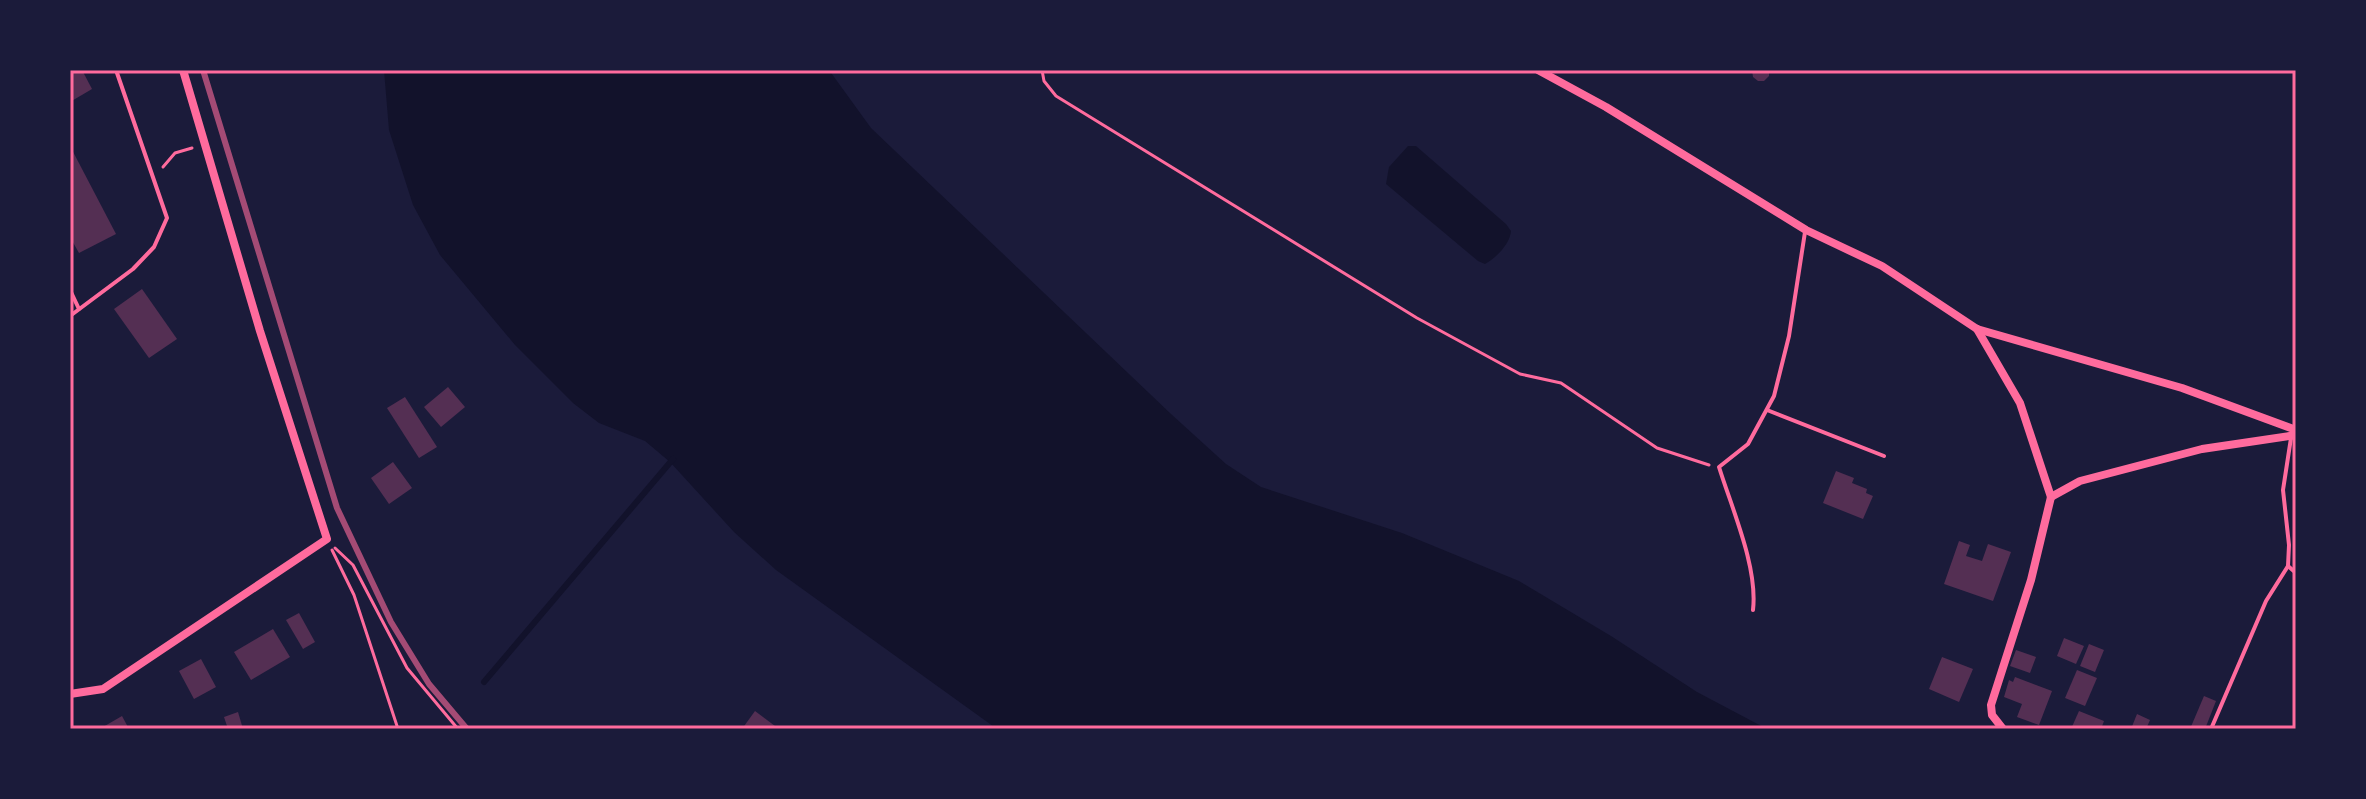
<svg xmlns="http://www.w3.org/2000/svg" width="2366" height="799" font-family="Montserrat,sans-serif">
<rect width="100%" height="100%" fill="#1b1b3a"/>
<g fill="#12122b">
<path d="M384,70H829L871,128L1171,414L1226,464L1261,487L1402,533L1519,581L1611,636L1697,692L1767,729H997L776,570L734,532L670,462L645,441L599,423L573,403L515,345L440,255L413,205L389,130Z"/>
<path d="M1408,146H1416L1506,224L1511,231C1510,244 1496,258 1485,264L1478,261L1386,184L1389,167Z"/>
</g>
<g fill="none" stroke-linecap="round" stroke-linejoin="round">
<path stroke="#12122b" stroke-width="6" d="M484,682L673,459"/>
</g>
<g fill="#542f53">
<path d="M70,70H82L92,89L70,102Z"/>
<path d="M1752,70H1769V76L1764,81H1758L1753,77Z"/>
<path d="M70,146L116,234L79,253L70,237Z"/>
<path d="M142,289L177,339L149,358L114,309Z"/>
<path d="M448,387L465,407L441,427L424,407Z"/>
<path d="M405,397L437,447L419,458L387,408Z"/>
<path d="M393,462L412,488L389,504L371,478Z"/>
<path d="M1836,471L1854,478L1852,483L1867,489L1866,493L1873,496L1863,519L1823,503Z"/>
<path d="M1959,541L1970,545L1966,556L1982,561L1988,544L2011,552L1993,601L1944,584Z"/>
<path d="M299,613L315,642L303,649L286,620Z"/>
<path d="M273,629L290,657L251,680L234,652Z"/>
<path d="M2064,638L2084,646L2076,664L2057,656Z"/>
<path d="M2089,644L2104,650L2095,672L2080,666Z"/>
<path d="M2016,650L2036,657L2030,673L2010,666Z"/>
<path d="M1942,657L1973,669L1959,702L1929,689Z"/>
<path d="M201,659L216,687L194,699L179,671Z"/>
<path d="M2077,670L2097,678L2085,706L2065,698Z"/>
<path d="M2015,677L2052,691L2039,725L2017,717L2022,704L2004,697L2009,680L2013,682Z"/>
<path d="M2204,696L2216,701L2205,729H2190Z"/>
<path d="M755,711L779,729H742Z"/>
<path d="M2079,711L2104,721L2101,729H2071Z"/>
<path d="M238,712L243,729H228L224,717Z"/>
<path d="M2137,714L2150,720L2146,729H2131Z"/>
<path d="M122,716L129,729H105L103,727Z"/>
</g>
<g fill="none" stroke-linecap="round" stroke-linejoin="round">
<g stroke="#ff6b9d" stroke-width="3">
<path d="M1042,70L1044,81L1056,96L1417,318L1520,374L1561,383L1657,448L1709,465"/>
<path d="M163,167L175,153L192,148"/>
<path d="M335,548L353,565L407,668L458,729"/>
<path d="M332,550L354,595L398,729"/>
</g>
<g stroke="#ff6b9d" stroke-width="4">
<path d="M70,290L79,309"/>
<path d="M70,316L133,269L154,247L167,218L116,70"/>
<path d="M1767,410L1884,456"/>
<path d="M2291,438L2283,490L2289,545L2288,566L2296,573"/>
<path d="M1753,610C1758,567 1732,509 1719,467L1748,444L1774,396L1789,336L1805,232"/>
<path d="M2211,729L2266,601L2288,566"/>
</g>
<g stroke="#ff6b9d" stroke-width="8">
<path d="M1538,70L1606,107L1806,230L1882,266L1977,329L2182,388L2296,430"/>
<path d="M1977,329L2020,403L2051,497"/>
<path d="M70,694L103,689L327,539L260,331L183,70"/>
<path d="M2003,729L1992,715L1991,705L2031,580L2051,497L2080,481L2202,449L2296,435"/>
</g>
<path stroke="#a44b75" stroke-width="6" d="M203,70L337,508L391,622L429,684L467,729"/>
</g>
<rect width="2366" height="799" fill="none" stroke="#1b1b3a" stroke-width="144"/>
<rect x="72" y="72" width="2222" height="655" fill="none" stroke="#ff6b9d" stroke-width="3"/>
</svg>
